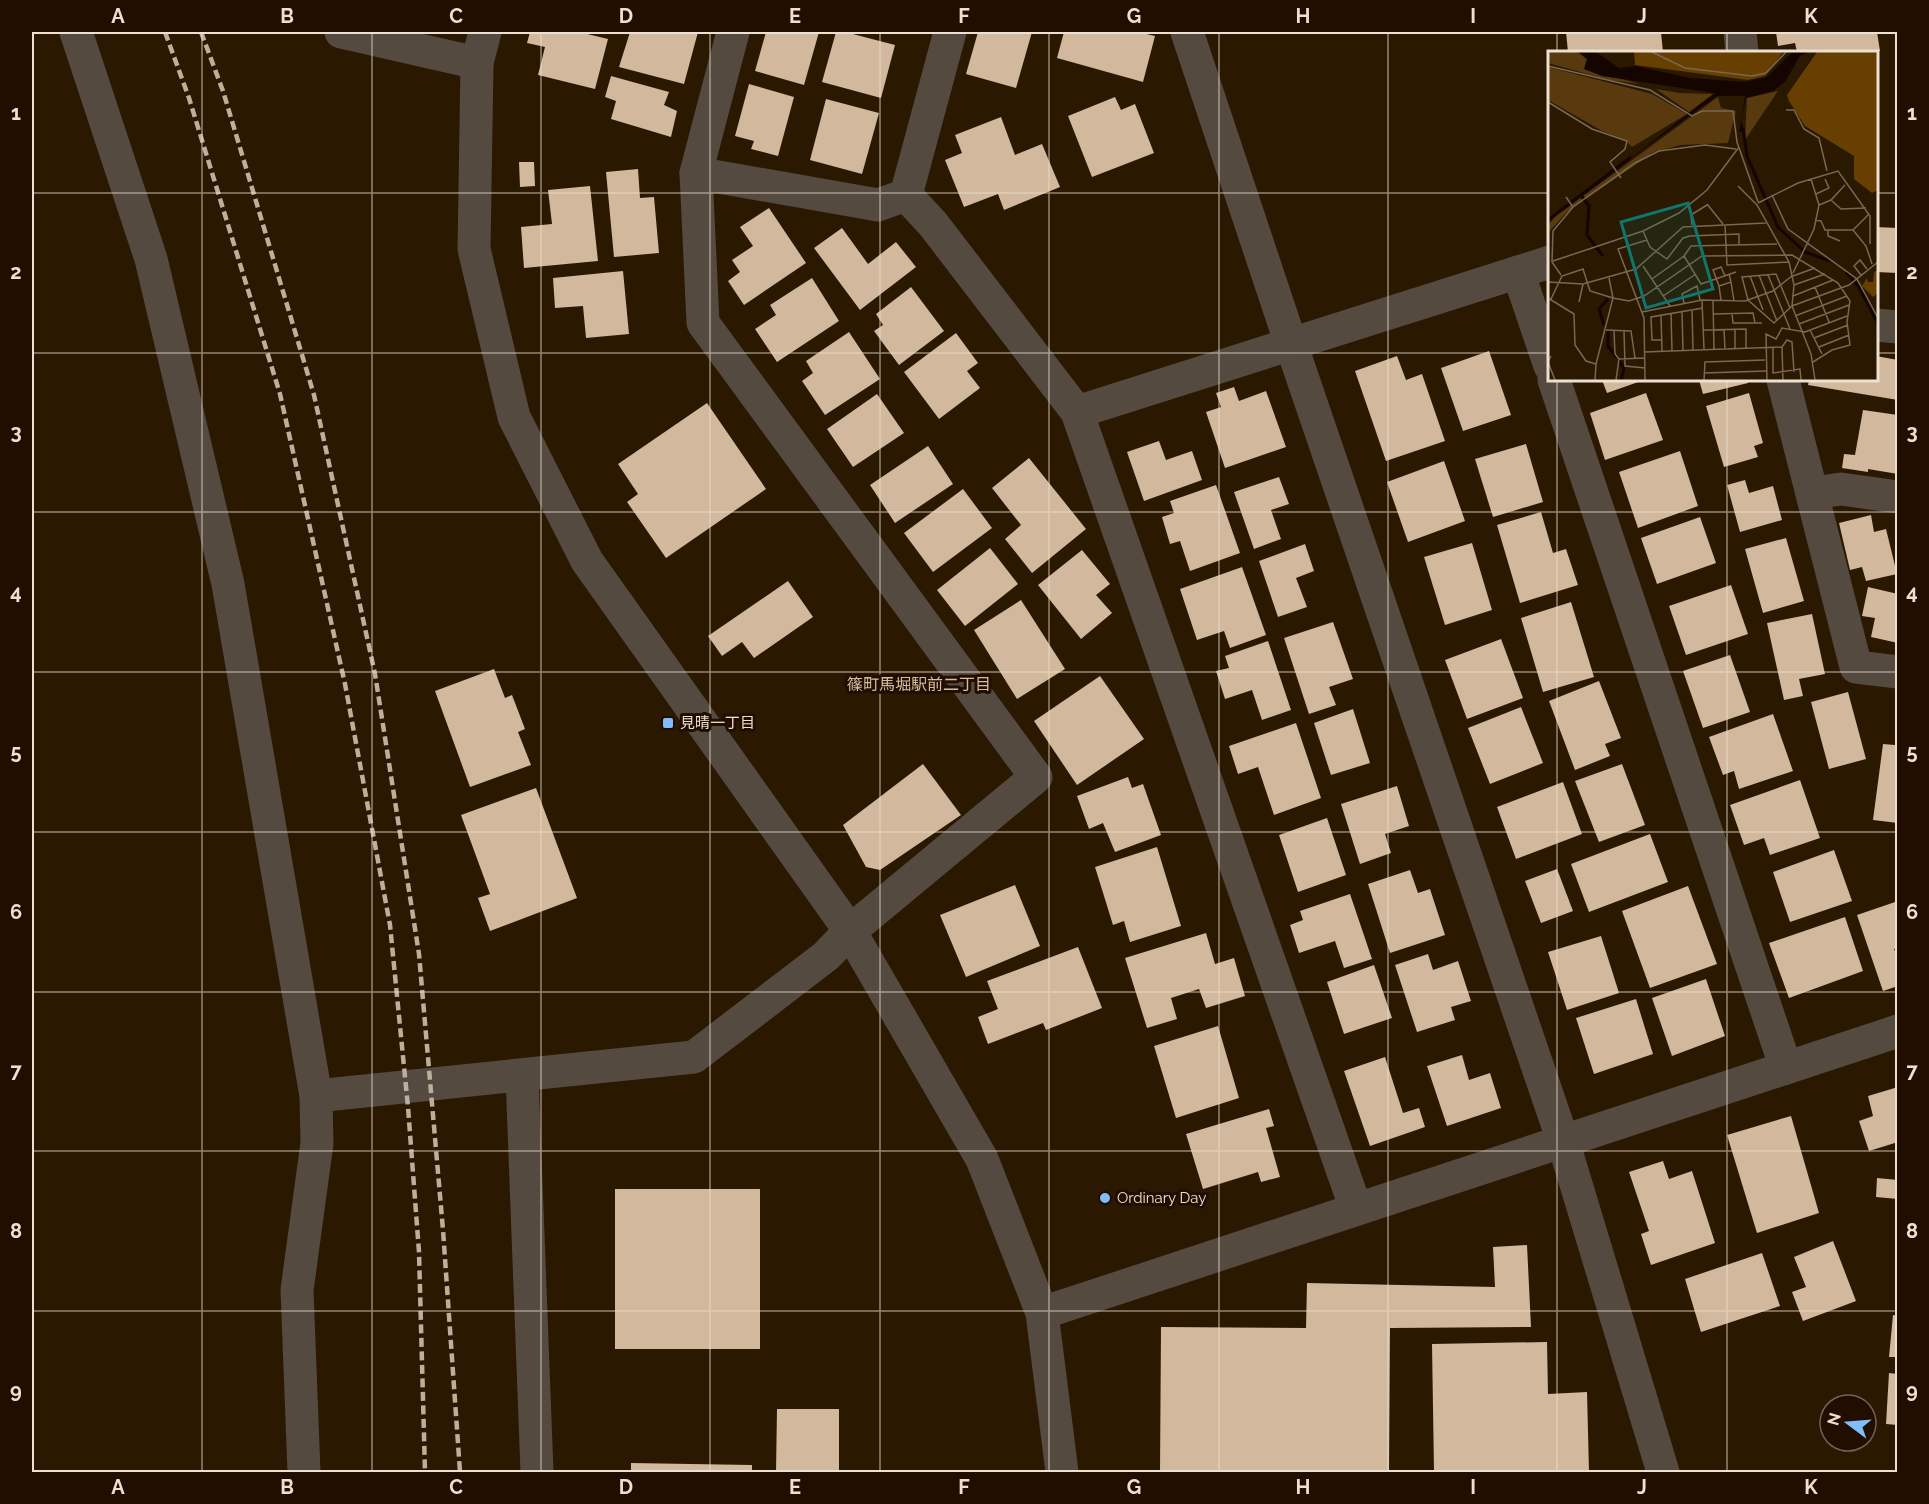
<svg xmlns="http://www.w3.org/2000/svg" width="1929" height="1504" font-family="Raleway,'Noto Sans JP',sans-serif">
<rect width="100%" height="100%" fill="#2a1800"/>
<g fill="#d2b89c">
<path d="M530,32H579L608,39L595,89L538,75L545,47L527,43Z"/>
<path d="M630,32H698L684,84L619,67Z"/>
<path d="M766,32H819L804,85L755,71Z"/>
<path d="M836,32H845L895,45L881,98L822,82Z"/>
<path d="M978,32H1032L1016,88L966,74Z"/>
<path d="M1064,32H1138L1155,36L1143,82L1057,58Z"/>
<path d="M1566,32H1661L1663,52H1568Z"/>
<path d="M1776,32H1877L1880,51L1797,52L1795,43L1778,46Z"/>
<path d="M611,76L669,92L664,105L677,111L671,137L611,119L616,101L605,97Z"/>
<path d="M749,84L794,97L778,156L751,149L754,141L735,136Z"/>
<path d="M1115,97L1121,110L1135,104L1154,153L1092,177L1068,116Z"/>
<path d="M826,99L879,113L862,174L810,160Z"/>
<path d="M1001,117L1015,155L1042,144L1060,187L1004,210L998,194L964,207L945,160L962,153L955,135Z"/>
<path d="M519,162H534L535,186L520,187Z"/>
<path d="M638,169L640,198L654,197L659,253L614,257L606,172Z"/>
<path d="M590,186L598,261L524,268L521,227L552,224L548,190Z"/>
<path d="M769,208L806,263L744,305L728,281L740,272L732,260L753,246L740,227Z"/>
<path d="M1876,227L1898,228V273L1876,272Z"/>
<path d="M842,228L868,264L896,242L916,267L860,310L814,248Z"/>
<path d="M623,271L629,334L586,338L583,306L555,308L553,278Z"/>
<path d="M812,278L839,321L777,362L755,329L776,315L770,305Z"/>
<path d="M911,287L944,331L899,365L874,331L883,325L876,314Z"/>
<path d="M849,332L880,379L825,415L802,381L813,373L806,361Z"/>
<path d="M956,333L978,363L967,371L980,388L939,419L904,372Z"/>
<path d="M1489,351L1511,415L1463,431L1441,368Z"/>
<path d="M1397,356L1406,380L1422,374L1445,441L1386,461L1355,371Z"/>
<path d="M1876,356L1898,360V400L1808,385L1809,380H1876Z"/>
<path d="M1602,380H1644L1607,393Z"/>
<path d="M1699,380H1748V383L1703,394Z"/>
<path d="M1234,387L1239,401L1266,391L1286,447L1225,468L1206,412L1221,407L1216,393Z"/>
<path d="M1646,393L1663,440L1605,460L1590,413Z"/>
<path d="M1749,393L1763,443L1754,446L1758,457L1724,467L1706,406Z"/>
<path d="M877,394L904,433L853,467L827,429Z"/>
<path d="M707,403L766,489L666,558L627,502L638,494L618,464Z"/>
<path d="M1863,410L1898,415V474L1868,469V472L1842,468L1844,454L1855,455Z"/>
<path d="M1159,441L1166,460L1192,451L1202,480L1144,501L1127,452Z"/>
<path d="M1526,444L1543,502L1493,517L1475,459Z"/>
<path d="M928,446L953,484L895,523L870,485Z"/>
<path d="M1680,451L1698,506L1638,528L1619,472Z"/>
<path d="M1029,458L1086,529L1032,573L1005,539L1021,525L992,488Z"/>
<path d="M1444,461L1465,521L1408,542L1387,482Z"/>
<path d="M1279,477L1289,504L1271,510L1281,539L1254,549L1234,492Z"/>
<path d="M1745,480L1749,493L1773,486L1782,520L1740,532L1727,485Z"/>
<path d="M1216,485L1240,553L1190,571L1180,541L1170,544L1162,517L1174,513L1170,501Z"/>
<path d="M963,489L992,528L933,572L904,533Z"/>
<path d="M1541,512L1553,553L1566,549L1578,585L1520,603L1497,525Z"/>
<path d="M1871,515L1874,532L1886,529L1897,574L1866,581L1862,567L1850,570L1839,523Z"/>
<path d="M1700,517L1716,563L1657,584L1641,538Z"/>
<path d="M1786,538L1804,601L1763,613L1745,549Z"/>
<path d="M1472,543L1492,610L1445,625L1424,557Z"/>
<path d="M1305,544L1314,571L1296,578L1307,607L1278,617L1259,561Z"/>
<path d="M990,548L1018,584L965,626L937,590Z"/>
<path d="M1082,550L1110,584L1096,595L1112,613L1081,639L1038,585Z"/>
<path d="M1242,567L1266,635L1230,648L1224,631L1197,640L1180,589Z"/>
<path d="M788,581L813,617L754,658L742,642L722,656L708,636Z"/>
<path d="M1731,585L1748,634L1686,655L1669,606Z"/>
<path d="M1868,587L1898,594V643L1871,637L1875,618L1862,616Z"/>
<path d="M1021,600L1065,669L1017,699L974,630Z"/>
<path d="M1571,602L1594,677L1543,692L1521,618Z"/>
<path d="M1812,614L1825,674L1799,679L1803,696L1784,700L1767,623Z"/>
<path d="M1333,622L1353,679L1329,687L1336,705L1309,714L1284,638Z"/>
<path d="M1501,639L1523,698L1467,719L1445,660Z"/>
<path d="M1268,641L1291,710L1262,720L1252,690L1225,699L1216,671L1229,668L1225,656Z"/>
<path d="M1730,655L1750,712L1703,728L1683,671Z"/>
<path d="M494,669L505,698L512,695L525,729L518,732L531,765L470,787L435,691Z"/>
<path d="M1100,676L1144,739L1077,785L1034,721Z"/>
<path d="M1599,681L1621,738L1605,744L1610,756L1575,770L1549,701Z"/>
<path d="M1848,692L1866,759L1829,769L1811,702Z"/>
<path d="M1521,707L1543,763L1490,784L1468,728Z"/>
<path d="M1353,709L1370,763L1331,775L1314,723Z"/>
<path d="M1773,714L1793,771L1739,789L1734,771L1723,775L1709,737Z"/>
<path d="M1296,723L1321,798L1274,815L1258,767L1238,774L1229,746Z"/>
<path d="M1896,735L1898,823L1873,820L1883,744L1895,745Z"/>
<path d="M923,764L961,815L880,870L866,867L843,825Z"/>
<path d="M1622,764L1645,825L1599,842L1575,781Z"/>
<path d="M1128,777L1132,788L1143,784L1161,835L1115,852L1103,823L1089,829L1077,796Z"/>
<path d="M1800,780L1820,838L1770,855L1764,838L1744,845L1730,805Z"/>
<path d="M1563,782L1582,834L1516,859L1497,807Z"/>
<path d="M1397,786L1409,826L1385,834L1391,853L1360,864L1341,804Z"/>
<path d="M536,788L577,898L490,931L478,898L490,894L461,815Z"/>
<path d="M1327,818L1346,875L1298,892L1279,835Z"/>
<path d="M1650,834L1668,882L1589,912L1571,864Z"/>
<path d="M1157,847L1181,926L1130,942L1124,921L1113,925L1095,867Z"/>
<path d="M1834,850L1852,901L1790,922L1773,872Z"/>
<path d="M1557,869L1573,911L1541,923L1525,881Z"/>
<path d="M1410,870L1418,893L1430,889L1445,935L1390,953L1368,884Z"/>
<path d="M1015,885L1040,946L966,977L940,915Z"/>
<path d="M1688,886L1717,964L1650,988L1622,911Z"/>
<path d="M1350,894L1372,959L1344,968L1335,941L1299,953L1290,925L1303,920L1300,911Z"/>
<path d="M1898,901V948L1894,949L1898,958V986L1883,991L1857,915Z"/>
<path d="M1845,917L1863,971L1789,998L1769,943Z"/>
<path d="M1206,933L1215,964L1234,958L1245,996L1206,1008L1199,989L1171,998L1177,1019L1147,1028L1125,958Z"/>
<path d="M1601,936L1619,993L1567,1010L1548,952Z"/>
<path d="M1078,947L1102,1008L1046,1030L1043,1023L988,1044L978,1017L998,1009L987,981Z"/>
<path d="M1428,954L1433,970L1458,961L1471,1001L1451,1007L1455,1020L1417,1032L1395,965Z"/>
<path d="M1374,965L1392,1018L1344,1034L1327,982Z"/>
<path d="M1706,979L1725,1036L1672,1056L1652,998Z"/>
<path d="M1636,999L1653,1054L1594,1074L1576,1018Z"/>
<path d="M1218,1026L1239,1098L1176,1118L1154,1046Z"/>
<path d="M1462,1055L1469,1080L1490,1073L1501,1108L1447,1126L1427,1066Z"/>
<path d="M1385,1057L1403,1113L1419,1108L1425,1127L1370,1146L1344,1071Z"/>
<path d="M1898,1087V1142L1869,1151L1859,1121L1873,1116L1868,1096Z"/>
<path d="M1269,1109L1274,1126L1266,1128L1280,1177L1261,1182L1258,1172L1203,1189L1186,1134Z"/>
<path d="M1791,1116L1819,1213L1757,1233L1727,1135Z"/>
<path d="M1663,1161L1669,1179L1692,1171L1715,1243L1651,1265L1641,1234L1649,1231L1629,1172Z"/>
<path d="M1877,1178L1898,1180V1199L1876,1197Z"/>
<rect x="615" y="1189" width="145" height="160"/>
<path d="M1833,1241L1856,1301L1803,1321L1792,1292L1806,1287L1794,1257Z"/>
<path d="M1527,1245L1531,1327L1390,1328L1389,1472H1160L1161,1327L1306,1328L1307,1283L1495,1287L1493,1247Z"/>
<path d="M1762,1253L1780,1306L1701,1332L1685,1279Z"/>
<path d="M1893,1315L1898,1316V1357H1889Z"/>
<path d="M1547,1342L1548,1394L1587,1392L1589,1472H1434L1432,1344Z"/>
<path d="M1889,1373L1898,1374V1425L1886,1424Z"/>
<path d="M777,1409H839V1472H776Z"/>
<path d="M631,1463L752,1465V1472H631Z"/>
</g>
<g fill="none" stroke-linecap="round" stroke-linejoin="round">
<g stroke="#544a40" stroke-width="33">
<path d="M76,32L151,259L228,584L316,1096L317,1143L297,1290L304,1472"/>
<path d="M341,32L477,63"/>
<path d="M485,32L477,63L474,249L514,417L587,561L850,931L982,1159L1042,1313L1062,1472"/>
<path d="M950,32L906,195L933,224L1077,412L1356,1209"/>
<path d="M1187,32L1291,344L1563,1141L1663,1472"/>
<path d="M1740,32L1742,52"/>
<path d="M696,173L878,205L906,195"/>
<path d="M1518,272L1550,366"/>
<path d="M1876,325L1898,327"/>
<path d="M1554,380L1786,1068"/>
<path d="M1783,380L1856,667L1898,672"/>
<path d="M1077,412L1550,262"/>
<path d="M1812,493L1841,489L1898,497"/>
<path d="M522,1076L537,1472"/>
<path d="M316,1096L694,1057L826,956L850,931L1036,777L703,323L696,173L733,32"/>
<path d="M1042,1313L1898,1031"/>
</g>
<g stroke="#bdaf9d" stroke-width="4.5" stroke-dasharray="9 4.5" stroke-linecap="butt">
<path d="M165,32L189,98L280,394L345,684L390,925L408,1107L419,1252L425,1472"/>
<path d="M201,32L223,91L314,395L375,674L419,954L443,1230L460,1472"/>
</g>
</g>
<path fill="none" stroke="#ede0d1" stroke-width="1.5" stroke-opacity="0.55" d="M202,32V1472M372,32V1472M541,32V1472M710,32V1472M880,32V1472M1049,32V1472M1219,32V1472M1388,32V1472M1557,32V52M1727,32V52M32,193H1550M1876,193H1898M32,353H1550M1876,353H1898M1557,380V1472M1727,380V1472M32,512H1898M32,672H1898M32,832H1898M32,992H1898M32,1151H1898M32,1311H1898"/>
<g fill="#81bdfa" stroke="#210e00" stroke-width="2">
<rect x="662" y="717" width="12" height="12" rx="3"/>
<circle cx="1105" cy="1198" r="6"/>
</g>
<g text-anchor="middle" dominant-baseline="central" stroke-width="6" stroke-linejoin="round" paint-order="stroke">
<g font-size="15" fill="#ede0d1" stroke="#210e00" text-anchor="start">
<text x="680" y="723">見晴一丁目</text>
<text x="1117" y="1198">Ordinary Day</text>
</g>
<g font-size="16" fill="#d6bda0" stroke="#210e00">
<text x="919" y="684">篠町馬堀駅前二丁目</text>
</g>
</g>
<g transform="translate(1548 51)">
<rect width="330" height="330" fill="#2a1800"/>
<path d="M0,1H30L39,8L37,18L92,33L61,29L0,12ZM0,16L104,43L139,63L84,96L77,89L54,80L0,49ZM108,38L132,42L165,43L141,61ZM230,40L197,89L199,47ZM170,46L173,57L188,60L180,92L133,94L106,101L19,161L0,182V174L8,165Z" fill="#59390e"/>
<path d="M86,1H235L217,25L200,29L87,14ZM269,1H330V139L324,142L306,128V105L257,75L241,50L239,44ZM330,219V242L325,246L314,235L319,227L320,231H325L326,221Z" fill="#673f00"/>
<path d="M30,1H48L71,17L88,15L142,27L197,31L219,26L244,1H260L252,5L237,31L225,40L198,47L193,69L197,81H191L197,45H169L79,110L167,42L54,25L36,18L39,8Z" fill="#140500"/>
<path fill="none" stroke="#140500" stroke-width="3" d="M40,1L49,13L63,20L198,40L227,32L251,1M195,77L199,105L230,176L257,201L282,210M32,143L41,155L39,184L55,205M0,169L83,106M298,221L311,236L330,273M56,274L51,258L60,248M60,280V295L68,306M71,309L76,318L73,329"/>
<path fill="none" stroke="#786854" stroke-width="1.5" d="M104,1L137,17L204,25L218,22L238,1M0,15L102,39L144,65L154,60H185L189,91L210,151M0,51L44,78L79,90L77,98L62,111L73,127M238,59H246L256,78L271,87L279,120M263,128L271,154M190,135L209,154L241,211L246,234L244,255L263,303L267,329M268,143L281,137L277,128M224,144L240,178L309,228L330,267M283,149L293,158L318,157M210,152L250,132L290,120L322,165V193M159,153L175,173M25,156L87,112L111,100L157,94L188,98M267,169L273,170L277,179H305L318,195L324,213M144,174L143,164L159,154M177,174L179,214L241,211M280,179V185L292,190M305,179L321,163M95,180L102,196L119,208L135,187L142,185L191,183V193M136,205L153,233L188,221M5,210L95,180L131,162L159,139L191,96M95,215L122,255M245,222L266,178L271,154L283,149L297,134M13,224L4,211L5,180L25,156L18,146M211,224L229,270M220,224L242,278M313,224L306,215L312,209L319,218M202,225L215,259M245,225L267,217M61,227L65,247L81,250L96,245L154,205L244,204L290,232L302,250L299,271L302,294L284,299L265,311M104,228L136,205L143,195L229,193M0,231L35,233L88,218L135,176L218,172M183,231L186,250M246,234L277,223M171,235L165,219L173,216L177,225M267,236L281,271M115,245L148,223M245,245L285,229M0,247L26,263L27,294L38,310L48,313L47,329M3,248L14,225L35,218L42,240L65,247L48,313M154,249L156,298M173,249L171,235L183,231L181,223M165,250L166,299M31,251L35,233M136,252L134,243L149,235L152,249M242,257L228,223L194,226L200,249L226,272L244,255L301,234L330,211M144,259L145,299M134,260L135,300M94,261L154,249L197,250L225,240L245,224M123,262L124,300M184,262L185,272H214M165,263L205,262L207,272M113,264L114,300M247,265L299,245M251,273L301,254M58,279L83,280L87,307M155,279L198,278V298M176,279L177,298M187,279V298M262,279L274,303M66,280L67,303L71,308L97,307M76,280L77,315L97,317M266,287L300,274M113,289H104L103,266L155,257M234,296L235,329M271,296L301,284M225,297V322L252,318L253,329M96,301L234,296L239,289L244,291L246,321M3,305L0,311L7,329M156,322L218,320M68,329L71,308M97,329L96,267L70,198L99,189M156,329L157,311L217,309M219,329L218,283L228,288L234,277L257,281L299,265"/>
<path fill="#0f766e" fill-opacity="0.15" stroke="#0f766e" stroke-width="3" d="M140,152L165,238L98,257L73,171Z"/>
<rect width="330" height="330" fill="none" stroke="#ede0d1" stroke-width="3"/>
</g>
<rect width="1929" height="1504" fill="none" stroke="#210e00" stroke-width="66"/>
<g transform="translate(1848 1423) rotate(286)"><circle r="28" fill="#210e00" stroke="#736254" stroke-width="1.5"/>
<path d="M0-4.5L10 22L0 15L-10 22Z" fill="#81bdfa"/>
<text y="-9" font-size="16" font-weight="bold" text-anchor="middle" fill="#ede0d1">N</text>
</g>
<rect x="33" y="33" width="1863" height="1438" fill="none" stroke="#ede0d1" stroke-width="2"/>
<g font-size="20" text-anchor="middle" font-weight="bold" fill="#ede0d1">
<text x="118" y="23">A</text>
<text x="287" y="23">B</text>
<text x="456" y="23">C</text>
<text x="626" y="23">D</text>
<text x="795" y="23">E</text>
<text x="964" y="23">F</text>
<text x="1134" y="23">G</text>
<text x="1303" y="23">H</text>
<text x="1473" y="23">I</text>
<text x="1642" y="23">J</text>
<text x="1811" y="23">K</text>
<text x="16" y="120">1</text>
<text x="1912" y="120">1</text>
<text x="16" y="279">2</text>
<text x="1912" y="279">2</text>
<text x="16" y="439">3</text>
<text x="1912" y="439">3</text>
<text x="16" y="599">4</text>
<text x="1912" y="599">4</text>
<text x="16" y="759">5</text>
<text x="1912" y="759">5</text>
<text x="16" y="919">6</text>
<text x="1912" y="919">6</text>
<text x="16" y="1078">7</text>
<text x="1912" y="1078">7</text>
<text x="16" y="1238">8</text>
<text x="1912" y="1238">8</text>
<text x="16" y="1398">9</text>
<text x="1912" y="1398">9</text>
<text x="118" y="1494">A</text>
<text x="287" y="1494">B</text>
<text x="456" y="1494">C</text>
<text x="626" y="1494">D</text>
<text x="795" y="1494">E</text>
<text x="964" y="1494">F</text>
<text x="1134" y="1494">G</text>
<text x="1303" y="1494">H</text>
<text x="1473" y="1494">I</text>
<text x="1642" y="1494">J</text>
<text x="1811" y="1494">K</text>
</g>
</svg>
